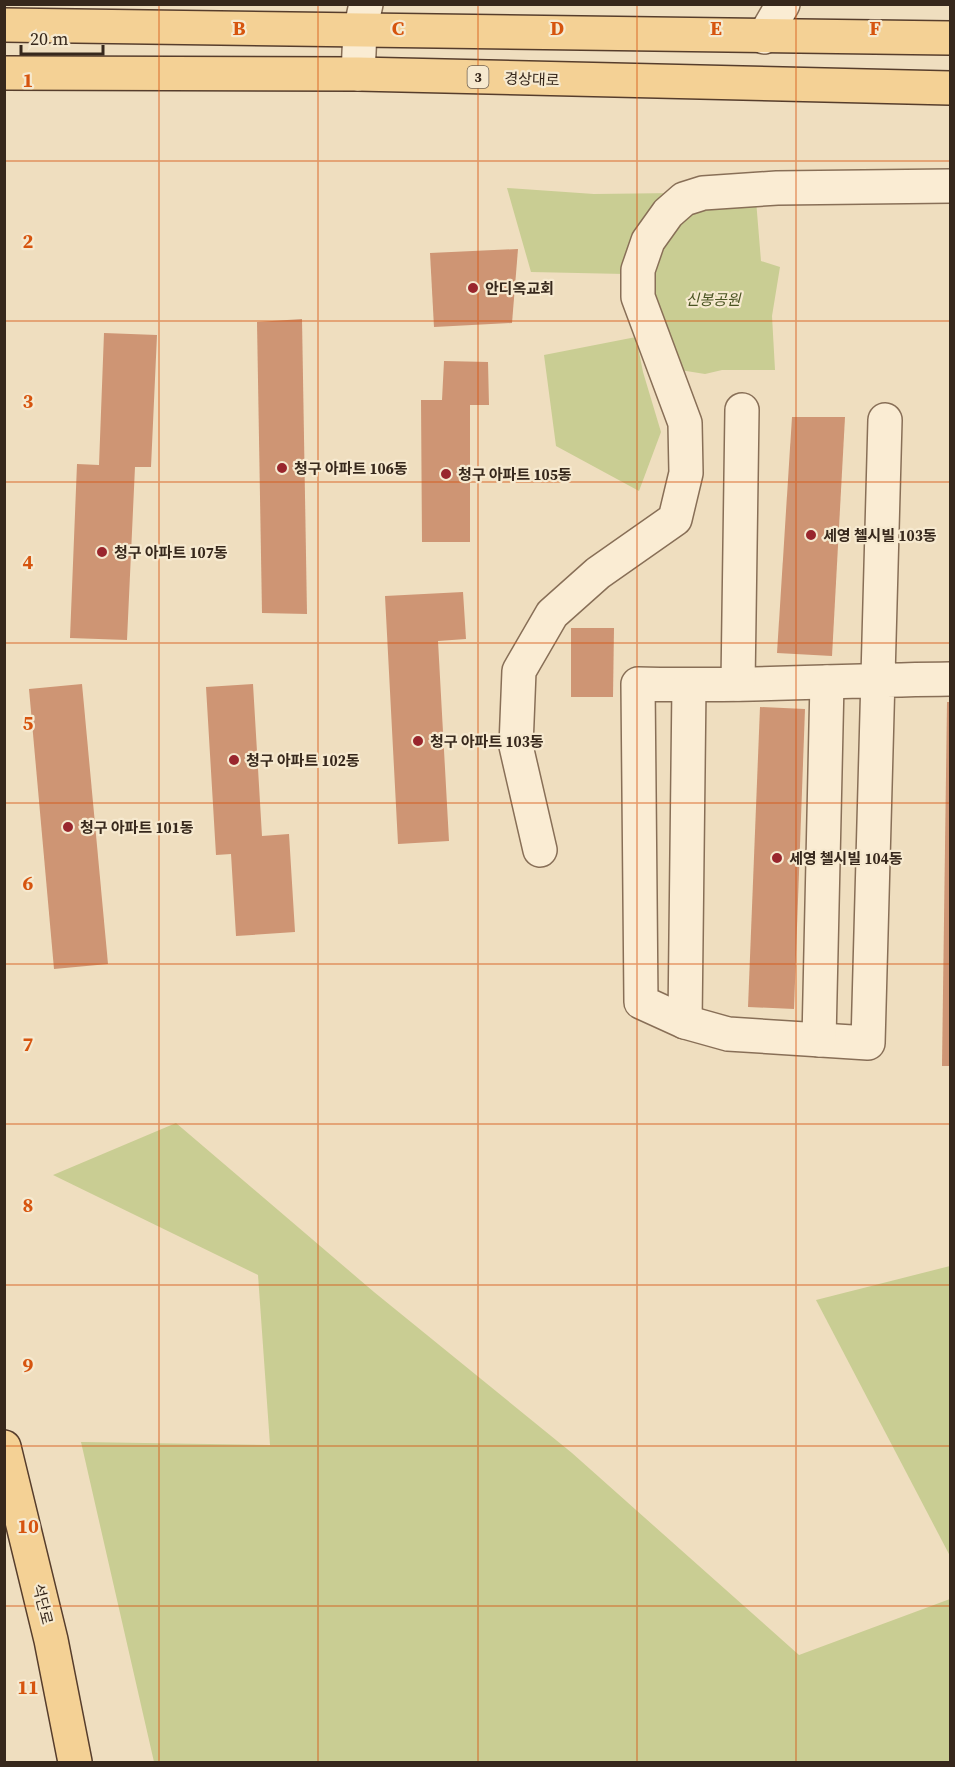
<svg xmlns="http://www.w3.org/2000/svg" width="955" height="1767" font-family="'Source Serif 4','Noto Sans KR',serif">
<rect width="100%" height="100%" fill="#efdebf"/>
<g fill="#c9cd93">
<path d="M507,188L594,194L677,193L625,274L531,272Z"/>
<path d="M756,200L761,261L780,267L772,316L775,370H722L705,374L680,370L648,306L654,251L687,208Z"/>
<path d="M636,337L643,372L661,432L639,491L556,446L544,355Z"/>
<path d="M176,1123L374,1292L572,1453L799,1655L950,1599V1762H154L81,1442L270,1445L258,1275L53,1175Z"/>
<path d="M950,1266V1556L816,1300Z"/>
</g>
<g fill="#ce9574">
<path d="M518,249L512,323L434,327L430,253Z"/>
<path d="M302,319L307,614L262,613L257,322Z"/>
<path d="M104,333L157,335L151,467H135L127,640L70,638L77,464L99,465Z"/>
<path d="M444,361L488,362L489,405H470V542H422L421,400H442Z"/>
<path d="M792,417H845L832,656L777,653Z"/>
<path d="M463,592L466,639L438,641L449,841L398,844L385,596Z"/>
<path d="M571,628H614L613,697H571Z"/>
<path d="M82,684L108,964L54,969L29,689Z"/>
<path d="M253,684L262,836L289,834L295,932L236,936L231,854L216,855L206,687Z"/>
<path d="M947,702H950V1066H942Z"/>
<path d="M760,707L805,709L794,1009L748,1007Z"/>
</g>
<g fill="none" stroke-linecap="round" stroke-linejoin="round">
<g stroke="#886f57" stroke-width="36">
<g id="minor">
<path d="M764,37L783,4"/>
<path d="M358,74L360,31L366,4"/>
<path d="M885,420L868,1043L728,1034L685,1022L641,1002L638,684C742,687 846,680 950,679"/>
<path d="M738,684L742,410"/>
<path d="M540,850L516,746L519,671L552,614L598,573L675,519L686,473L685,423L638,297V270L648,241L668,213L684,199L703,193L777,188L950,186"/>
<path d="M685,1022L689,686"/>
<path d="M819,1040L827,682"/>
</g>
</g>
<g stroke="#563d2c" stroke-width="36">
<g id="major">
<path d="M4,25L950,38"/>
<path d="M4,73L358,74L950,88"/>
<path d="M4,1447L51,1640L75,1762"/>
</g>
</g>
<use href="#minor" stroke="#faecd3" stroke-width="33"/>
<use href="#major" stroke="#f4d195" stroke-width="33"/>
</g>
<path fill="none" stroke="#d6540e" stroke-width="1.5" stroke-opacity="0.55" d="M159,4V1762M318,4V1762M478,4V1762M637,4V1762M796,4V1762M4,161H950M4,321H950M4,482H950M4,643H950M4,803H950M4,964H950M4,1124H950M4,1285H950M4,1446H950M4,1606H950"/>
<g fill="#99262d" stroke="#f6e9cf" stroke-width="2">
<circle cx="473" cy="288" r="6"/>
<circle cx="282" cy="468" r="6"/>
<circle cx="446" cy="474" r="6"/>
<circle cx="811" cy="535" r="6"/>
<circle cx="102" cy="552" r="6"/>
<circle cx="418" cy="741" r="6"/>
<circle cx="234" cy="760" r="6"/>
<circle cx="68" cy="827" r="6"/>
<circle cx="777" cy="858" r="6"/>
</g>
<g text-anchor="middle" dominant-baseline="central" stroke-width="4.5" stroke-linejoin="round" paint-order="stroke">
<rect fill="#f6e9cf" stroke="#706252" stroke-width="1.5" x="467.5" y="66" width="21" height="22" rx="4.5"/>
<g font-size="14" font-weight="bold" fill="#37281c">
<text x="478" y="77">3</text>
</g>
<g font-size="15" fill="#37281c" stroke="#f6e9cf">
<text transform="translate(532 79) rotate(2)">경상대로</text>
<text transform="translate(43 1604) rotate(76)">석단로</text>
</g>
<g font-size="15" font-weight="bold" fill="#37281c" stroke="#f6e9cf" text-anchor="start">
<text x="485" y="288">안디옥교회</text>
<text x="294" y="468">청구 아파트 106동</text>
<text x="458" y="474">청구 아파트 105동</text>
<text x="823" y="535">세영 첼시빌 103동</text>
<text x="114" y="552">청구 아파트 107동</text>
<text x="430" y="741">청구 아파트 103동</text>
<text x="246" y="760">청구 아파트 102동</text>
<text x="80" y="827">청구 아파트 101동</text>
<text x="789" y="858">세영 첼시빌 104동</text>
</g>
<g font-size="15" font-style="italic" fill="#4a5422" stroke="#f6e9cf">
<text x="713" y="299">신봉공원</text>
</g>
</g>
<g font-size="20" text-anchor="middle" font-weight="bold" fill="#d6540e" stroke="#f6e9cf" stroke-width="4.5" stroke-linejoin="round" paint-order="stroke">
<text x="239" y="35">B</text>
<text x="398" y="35">C</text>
<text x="557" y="35">D</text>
<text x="716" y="35">E</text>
<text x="875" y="35">F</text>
<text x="28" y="87">1</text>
<text x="28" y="248">2</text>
<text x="28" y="408">3</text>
<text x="28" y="569">4</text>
<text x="28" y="730">5</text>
<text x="28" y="890">6</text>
<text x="28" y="1051">7</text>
<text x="28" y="1212">8</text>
<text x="28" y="1372">9</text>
<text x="28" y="1533">10</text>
<text x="28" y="1694">11</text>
</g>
<rect width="955" height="1767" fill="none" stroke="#37281c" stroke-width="12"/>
<path d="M21 45v9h82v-9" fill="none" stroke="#37281c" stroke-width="3"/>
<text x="30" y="45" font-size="18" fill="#37281c" stroke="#f6e9cf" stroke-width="4.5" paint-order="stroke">20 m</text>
</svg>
